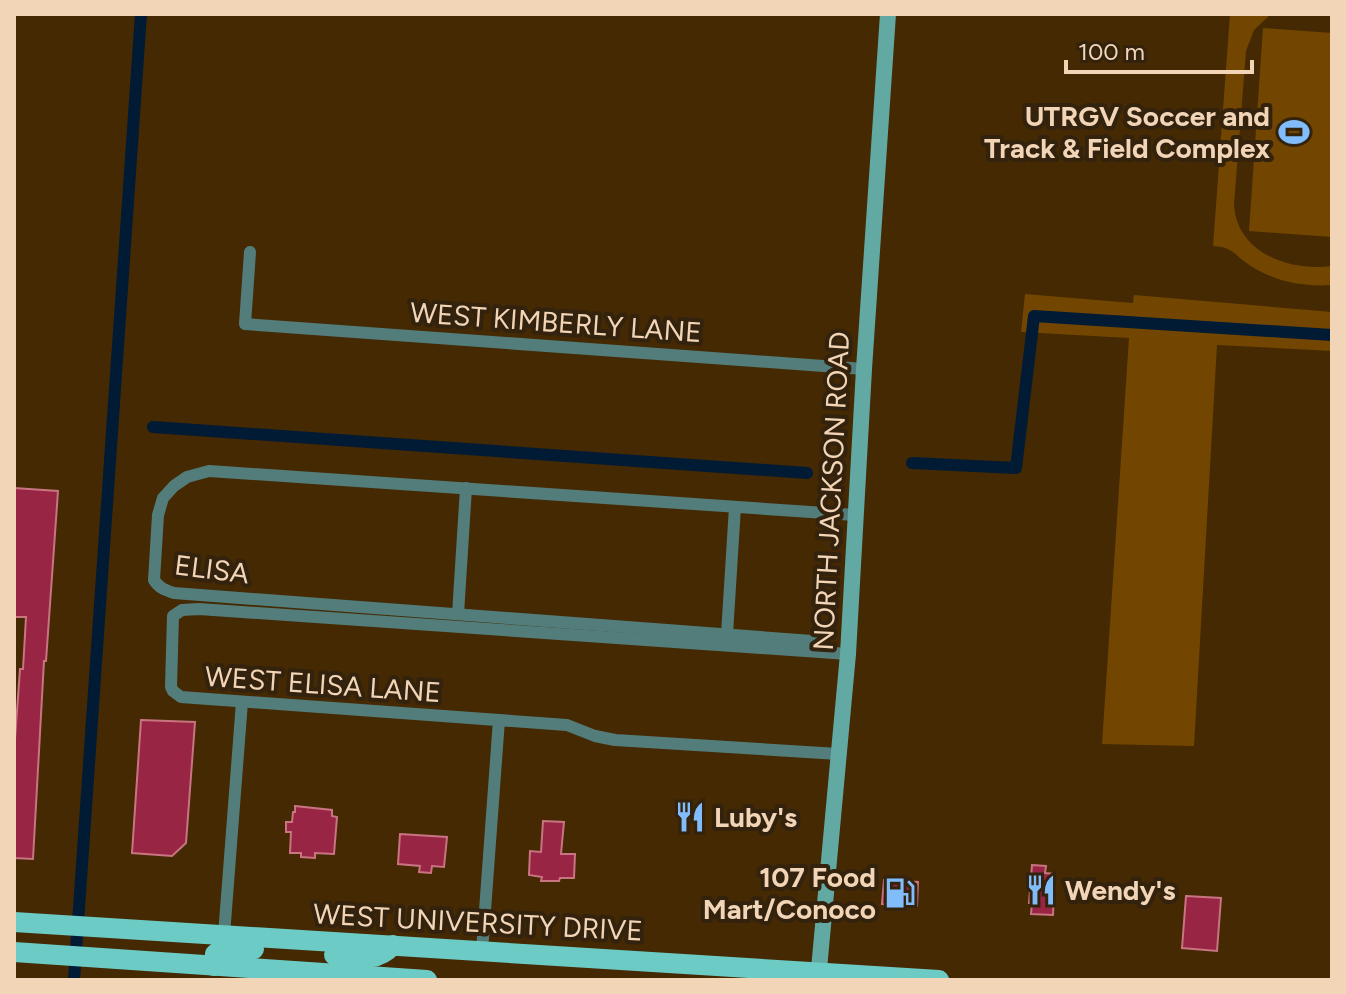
<svg xmlns="http://www.w3.org/2000/svg" width="1346" height="994" font-family="Figtree,sans-serif">
<rect width="100%" height="100%" fill="#442903"/>
<g fill="#724600">
<path d="M1230,14H1271L1254,30L1246,51L1234,205C1237,253 1290,272 1332,266V285C1304,287 1275,282 1251,266C1233,255 1236,248 1213,246Z"/>
<path d="M1263,28L1332,33V237L1249,231Z"/>
<path d="M1025,294L1133,303L1134,295L1332,312V351L1217,345L1194,746L1102,744L1129,338L1021,332Z"/>
</g>
<g fill="none" stroke-linecap="round" stroke-linejoin="round">
<g stroke="#011b35" stroke-width="12">
<path d="M153,427L807,473"/>
<path d="M912,463L1016,468L1034,316L1332,335"/>
<path d="M74,980L141,14"/>
</g>
</g>
<g fill="#972543" stroke="#c87481" stroke-width="2">
<path d="M14,488L58,491L46,661H44L33,859L14,858V753L20,669H23L26,617H14Z"/>
<path d="M141,720L195,722L186,843L172,856L132,853Z"/>
<path d="M295,806L332,810V816L337,817L334,854L315,853V858L301,857V853H290L291,832H286V822H292L293,812H295Z"/>
<path d="M543,821L564,822L561,854H575L574,878H560L559,881H541L542,877L529,875L530,851L541,852Z"/>
<path d="M400,834L447,837L444,867L432,866L431,873L419,872L420,866L398,864Z"/>
<path d="M1032,865L1046,866L1045,873L1055,874L1053,915L1031,914L1032,903H1029Z"/>
<path d="M884,880L918,882L917,906L882,904Z"/>
<path d="M1186,896L1221,898L1217,951L1182,948Z"/>
</g>
<g fill="none" stroke-linecap="round" stroke-linejoin="round">
<g stroke="#527d7a" stroke-width="12">
<path d="M250,252L245,324L864,369"/>
<path d="M458,614L466,488"/>
<path d="M727,634L735,507"/>
<path d="M812,641L174,593C165,590 159,588 154,580L158,515L163,498L174,486L187,477L209,471L855,515"/>
<path d="M838,754L615,740L595,736L567,725L181,697L173,691L171,687L173,616L182,610L199,609L848,654"/>
<path d="M224,935L242,702"/>
<path d="M482,951L499,720"/>
</g>
<path stroke="#62a9a4" stroke-width="16" d="M818,980L848,654L864,369L888,14"/>
<g stroke="#6dcbc5" stroke-width="20">
<path d="M14,922L939,980"/>
<path d="M14,952L427,980"/>
<path d="M334,955C356,957 376,964 393,945"/>
<path d="M214,966L215,954L220,950L232,948L254,949"/>
</g>
</g>
<defs>
<g id="stadium-bare" transform="scale(2.4)"><path d="M0-5a6.5 5 0 1 0 0 10a6.5 5 0 1 0 0-10ZM-3.5-1.8h7v3.6h-7Z" fill="#81bdfa" stroke="#33220d" stroke-width="2.5" paint-order="stroke"/></g>
<g id="restaurant-bare" transform="scale(2.4)"><path d="M-5-6h1v4h1v-4h1v4h1v-4h1v5L-1.5 .5V6h-2V.5L-5-1ZM5-6V6H3V1.5H1.5Q1.5-4 5-6Z" fill="#81bdfa" stroke="#33220d" stroke-width="2.5" paint-order="stroke"/></g>
<g id="fuel-bare" transform="scale(2.4)"><path d="M-5.5-6h7V0h2V4h1.3V-2.5L3-4.5l.8-.8L6-3V5H2.5V1h-1V6h-7ZM-4.2-4.7v3.2H.2V-4.7Z" fill="#81bdfa" stroke="#33220d" stroke-width="2.5" paint-order="stroke"/></g>
</defs>
<g fill-rule="evenodd">
<use href="#stadium-bare" x="1294" y="132"/>
<use href="#restaurant-bare" x="690" y="817"/>
<use href="#restaurant-bare" x="1041" y="890"/>
<use href="#fuel-bare" x="900" y="893"/>
</g>
<g text-anchor="middle" dominant-baseline="central" stroke-width="8" stroke-linejoin="round" paint-order="stroke">
<g font-size="28" font-weight="bold" fill="#f2d5b6" stroke="#33220d" text-anchor="end">
<text x="1270" y="116">UTRGV Soccer and<tspan x="1270" dy="32">Track &amp; Field Complex</tspan></text>
<text x="714" y="817" text-anchor="start">Luby's</text>
<text x="876" y="877">107 Food<tspan x="876" dy="32">Mart/Conoco</tspan></text>
<text x="1065" y="890" text-anchor="start">Wendy's</text>
</g>
<g font-size="28" fill="#f2d5b6" stroke="#33220d">
<text transform="translate(556 322) rotate(4)">WEST KIMBERLY LANE</text>
<text transform="translate(831 491) rotate(-87)">NORTH JACKSON ROAD</text>
<text transform="translate(212 569) rotate(7)">ELISA</text>
<text transform="translate(323 684) rotate(4)">WEST ELISA LANE</text>
<text transform="translate(478 922) rotate(3)">WEST UNIVERSITY DRIVE</text>
</g>
</g>
<rect width="1346" height="994" fill="none" stroke="#f2d5b6" stroke-width="32"/>
<path d="M1066 60v12h186v-12" fill="none" stroke="#f2d5b6" stroke-width="4"/>
<text x="1078" y="60" font-size="24" fill="#f2d5b6" stroke="#33220d" stroke-width="6" paint-order="stroke">100 m</text>
</svg>
